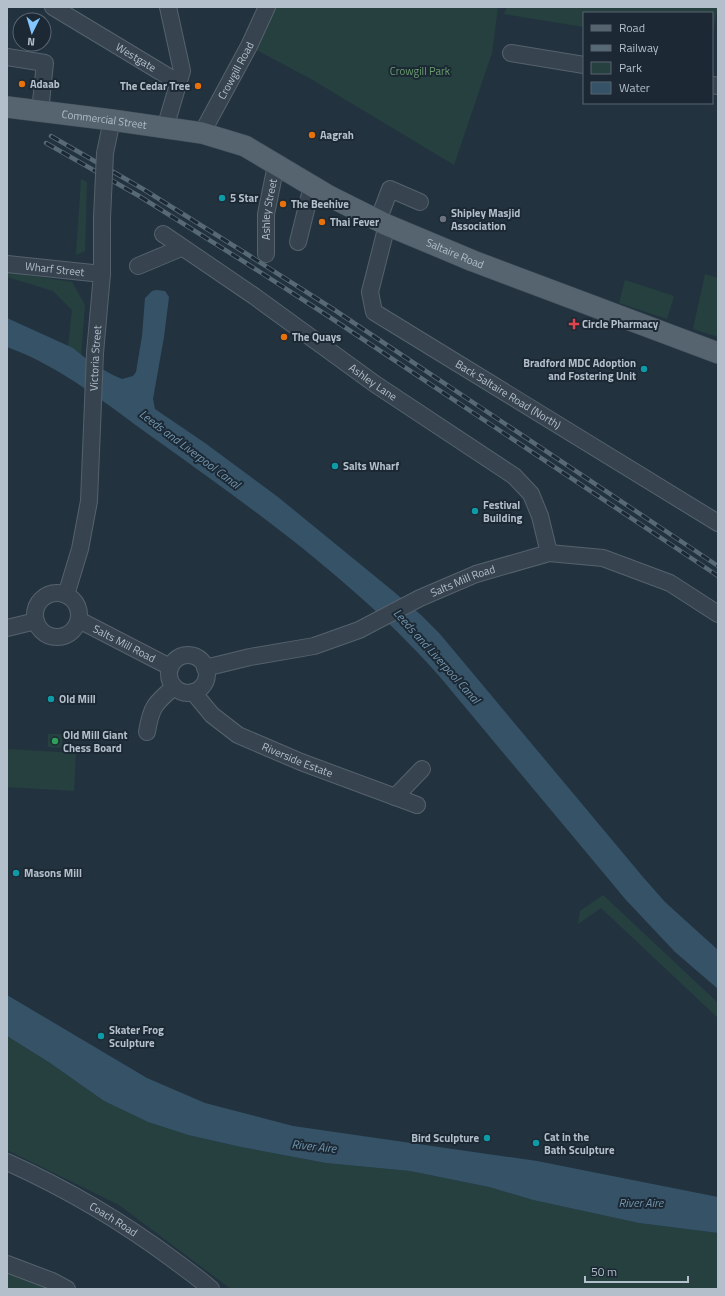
<svg xmlns="http://www.w3.org/2000/svg" width="725" height="1296" font-family="'Titillium Web',sans-serif">
<rect width="100%" height="100%" fill="#22333f"/>
<g fill="#25403f">
<path d="M268,7H498L492,53L454,165L311,79L249,46Z"/>
<path d="M507,7H718L712,37V13H584V27L504,14Z"/>
<path d="M81,179L87,182L85,251L76,255Z"/>
<path d="M7,272L72,282L85,305L81,355L73,348L68,347L72,310L53,291L7,277Z"/>
<path d="M705,274L718,278V337L693,329Z"/>
<path d="M625,280L674,296L667,319L619,303Z"/>
<path d="M48,734H63L62,748L48,747Z"/>
<path d="M7,749L76,753L74,791L7,787Z"/>
<path d="M603,895L718,1003V1018L601,908L578,924L580,911Z"/>
<path d="M7,1036L50,1063L104,1101L148,1122L188,1135L241,1147L326,1163L410,1171L489,1187L533,1200L639,1223L718,1233V1289H231L119,1205L7,1150Z"/>
<path d="M7,1269L54,1289H7Z"/>
</g>
<g fill="#355267">
<path d="M156,290L165,291L169,297L164,337L153,399L155,409L205,443L278,497L393,591L421,615L440,634L643,877L665,902L718,950V989L675,952L626,900L440,677C358,584 256,511 155,439C109,406 62,367 7,347V318L73,348C87,360 105,372 122,379L133,376L136,372L142,336L145,298L152,291Z"/>
<path d="M7,995L147,1078L205,1103L293,1126L537,1161L718,1197V1233L639,1223L533,1200L489,1187L410,1171L326,1163L241,1147L188,1135L148,1122L104,1101L50,1063L7,1036Z"/>
</g>
<g fill="none" stroke-linecap="round" stroke-linejoin="round">
<g stroke="#55626d" stroke-width="18">
<g id="minor">
<path id="s1" d="M53,7L179,83"/>
<path d="M511,53L584,65"/>
<path d="M7,57L45,63L40,112"/>
<path d="M712,85L718,86"/>
<path d="M165,128L182,71L168,7"/>
<path id="s2" d="M202,133L249,46L267,7"/>
<path d="M105,153L112,120"/>
<path d="M378,221L390,189L420,202"/>
<path id="s3" d="M387,225L370,292L374,312L718,523"/>
<path id="s4" d="M163,234L254,296L375,384L514,476L531,494L540,516L549,553"/>
<path d="M298,242L312,186"/>
<path id="s5" d="M266,254V214L276,165"/>
<path id="s6" d="M7,264L102,274"/>
<path d="M138,266L181,248"/>
<circle cx="57" cy="615" r="22"/>
<path id="s7" d="M66,595L80,549L89,501L95,353L102,274V218"/>
<path id="s8" d="M79,620L170,667"/>
<path d="M7,628L36,621"/>
<circle cx="188" cy="674" r="19"/>
<path id="s9" d="M205,668L250,657L314,646L359,630L420,598L476,574L549,553L603,558L670,583L718,614"/>
<path id="s10" d="M193,692L212,715L238,735L301,762L417,805"/>
<path d="M147,732C151,707 155,703 174,687"/>
<path d="M395,797L422,769"/>
<path id="s11" d="M7,1162C67,1189 123,1222 175,1261C187,1270 200,1279 211,1289"/>
<path d="M7,1264L52,1281L67,1289"/>
</g>
</g>
<g stroke="#43505b" stroke-width="22">
<g id="major">
<path id="s12" d="M7,107L112,120L202,133L245,146L329,196L387,225L473,261L718,353"/>
</g>
</g>
<use href="#minor" stroke="#37444f" stroke-width="16"/>
<use href="#major" stroke="#55646f" stroke-width="21"/>
<g stroke="#586976" stroke-width="4.5">
<g id="rail">
<path d="M51,136L143,189L250,256L333,309L718,566"/>
<path d="M46,143L139,196L246,263L328,316L718,576"/>
</g>
</g>
<use href="#rail" stroke="#1c2934" stroke-width="3" stroke-dasharray="9" stroke-linecap="butt"/>
<g stroke="#55626d" stroke-width="18" stroke-linecap="butt">
<path id="minor-bridge" d="M102,218L105,153"/>
</g>
<use href="#minor-bridge" stroke="#37444f" stroke-width="16"/>
</g>
<g fill="#e8710a" stroke="#1c2934" stroke-width="1.5">
<circle cx="22" cy="84" r="4"/>
<circle cx="198" cy="86" r="4"/>
<circle cx="312" cy="135" r="4"/>
<circle cx="283" cy="204" r="4"/>
<circle cx="322" cy="222" r="4"/>
<circle cx="284" cy="337" r="4"/>
</g>
<g fill="#0f9aa8" stroke="#1c2934" stroke-width="1.5">
<circle cx="222" cy="198" r="4"/>
<circle cx="644" cy="369" r="4"/>
<circle cx="335" cy="466" r="4"/>
<circle cx="475" cy="511" r="4"/>
<circle cx="51" cy="699" r="4"/>
<circle cx="16" cy="873" r="4"/>
<circle cx="101" cy="1036" r="4"/>
<circle cx="487" cy="1138" r="4"/>
<circle cx="536" cy="1143" r="4"/>
</g>
<circle fill="#6b7280" stroke="#1c2934" stroke-width="1.5" cx="443" cy="219" r="4"/>
<path fill="#e0444e" stroke="#1c2934" stroke-width="1.5" d="M572 318h4v4h4v4h-4v4h-4v-4h-4v-4h4z"/>
<circle fill="#2e9e5b" stroke="#1c2934" stroke-width="1.5" cx="55" cy="741" r="4"/>
<g text-anchor="middle" dominant-baseline="central" stroke-width="4" stroke-linejoin="round" paint-order="stroke">
<g font-size="11" fill="#b3bfca" stroke="#1c2934">
<text stroke="none"><textPath href="#s1" startOffset="97">Westgate</textPath></text>
<text stroke="none"><textPath href="#s2" startOffset="71">Crowgill Road</textPath></text>
<text stroke="none"><textPath href="#s12" startOffset="98">Commercial Street</textPath></text>
<text stroke="none"><textPath href="#s5" startOffset="45">Ashley Street</textPath></text>
<text stroke="none"><textPath href="#s12" startOffset="478">Saltaire Road</textPath></text>
<text stroke="none"><textPath href="#s6" startOffset="48">Wharf Street</textPath></text>
<text stroke="none"><textPath href="#s7" startOffset="240">Victoria Street</textPath></text>
<text stroke="none"><textPath href="#s4" startOffset="257">Ashley Lane</textPath></text>
<text stroke="none"><textPath href="#s3" startOffset="247">Back Saltaire Road (North)</textPath></text>
<text stroke="none"><textPath href="#s9" startOffset="274">Salts Mill Road</textPath></text>
<text stroke="none"><textPath href="#s8" startOffset="51">Salts Mill Road</textPath></text>
<text stroke="none"><textPath href="#s10" startOffset="127">Riverside Estate</textPath></text>
<text stroke="none"><textPath href="#s11" startOffset="121">Coach Road</textPath></text>
</g>
<g font-size="11" fill="#689c6c" stroke="#1c2934">
<text x="420" y="71">Crowgill Park</text>
</g>
<g font-size="11" font-weight="bold" fill="#b3bfca" stroke="#1c2934" text-anchor="start">
<text x="30" y="84">Adaab</text>
<text x="190" y="86" text-anchor="end">The Cedar Tree</text>
<text x="320" y="135">Aagrah</text>
<text x="230" y="198">5 Star</text>
<text x="291" y="204">The Beehive</text>
<text x="451" y="213">Shipley Masjid<tspan x="451" dy="13">Association</tspan></text>
<text x="330" y="222">Thai Fever</text>
<text x="582" y="324">Circle Pharmacy</text>
<text x="292" y="337">The Quays</text>
<text x="636" y="363" text-anchor="end">Bradford MDC Adoption<tspan x="636" dy="13">and Fostering Unit</tspan></text>
<text x="343" y="466">Salts Wharf</text>
<text x="483" y="505">Festival<tspan x="483" dy="13">Building</tspan></text>
<text x="59" y="699">Old Mill</text>
<text x="63" y="735">Old Mill Giant<tspan x="63" dy="13">Chess Board</tspan></text>
<text x="24" y="873">Masons Mill</text>
<text x="109" y="1030">Skater Frog<tspan x="109" dy="13">Sculpture</tspan></text>
<text x="544" y="1137">Cat in the<tspan x="544" dy="13">Bath Sculpture</tspan></text>
<text x="479" y="1138" text-anchor="end">Bird Sculpture</text>
</g>
<g font-size="12" font-style="italic" fill="#7195af" stroke="#1c2934">
<text transform="translate(190 449) rotate(37)">Leeds and Liverpool Canal</text>
<text transform="translate(437 656) rotate(48)">Leeds and Liverpool Canal</text>
<text transform="translate(314 1146) rotate(6)">River Aire</text>
<text x="641" y="1202">River Aire</text>
</g>
</g>
<rect width="725" height="1296" fill="none" stroke="#b3bfca" stroke-width="16"/>
<rect x="583" y="12" width="130" height="92" fill="#1c2934" stroke="#586570"/>
<rect x="591" y="25" width="20" height="6" fill="#55646f" stroke="#586570"/>
<text x="619" y="32" font-size="12" fill="#b3bfca">Road</text>
<rect x="591" y="45" width="20" height="6" fill="#586976" stroke="#586570"/>
<text x="619" y="52" font-size="12" fill="#b3bfca">Railway</text>
<rect x="591" y="62" width="20" height="12" fill="#25403f" stroke="#586570"/>
<text x="619" y="72" font-size="12" fill="#b3bfca">Park</text>
<rect x="591" y="82" width="20" height="12" fill="#355267" stroke="#586570"/>
<text x="619" y="92" font-size="12" fill="#b3bfca">Water</text>
<g transform="translate(32 32) rotate(185)"><circle r="19" fill="#1c2934" stroke="#586570"/>
<path d="M0-3L7 15L0 10L-7 15Z" fill="#84c5fe"/>
<text y="-6" font-size="11" font-weight="bold" text-anchor="middle" fill="#b3bfca">N</text>
</g>
<path d="M585 1276v6h103v-6" fill="none" stroke="#b3bfca" stroke-width="2"/>
<text x="591" y="1276" font-size="12" fill="#b3bfca" stroke="#1c2934" stroke-width="3" paint-order="stroke">50 m</text>
</svg>
